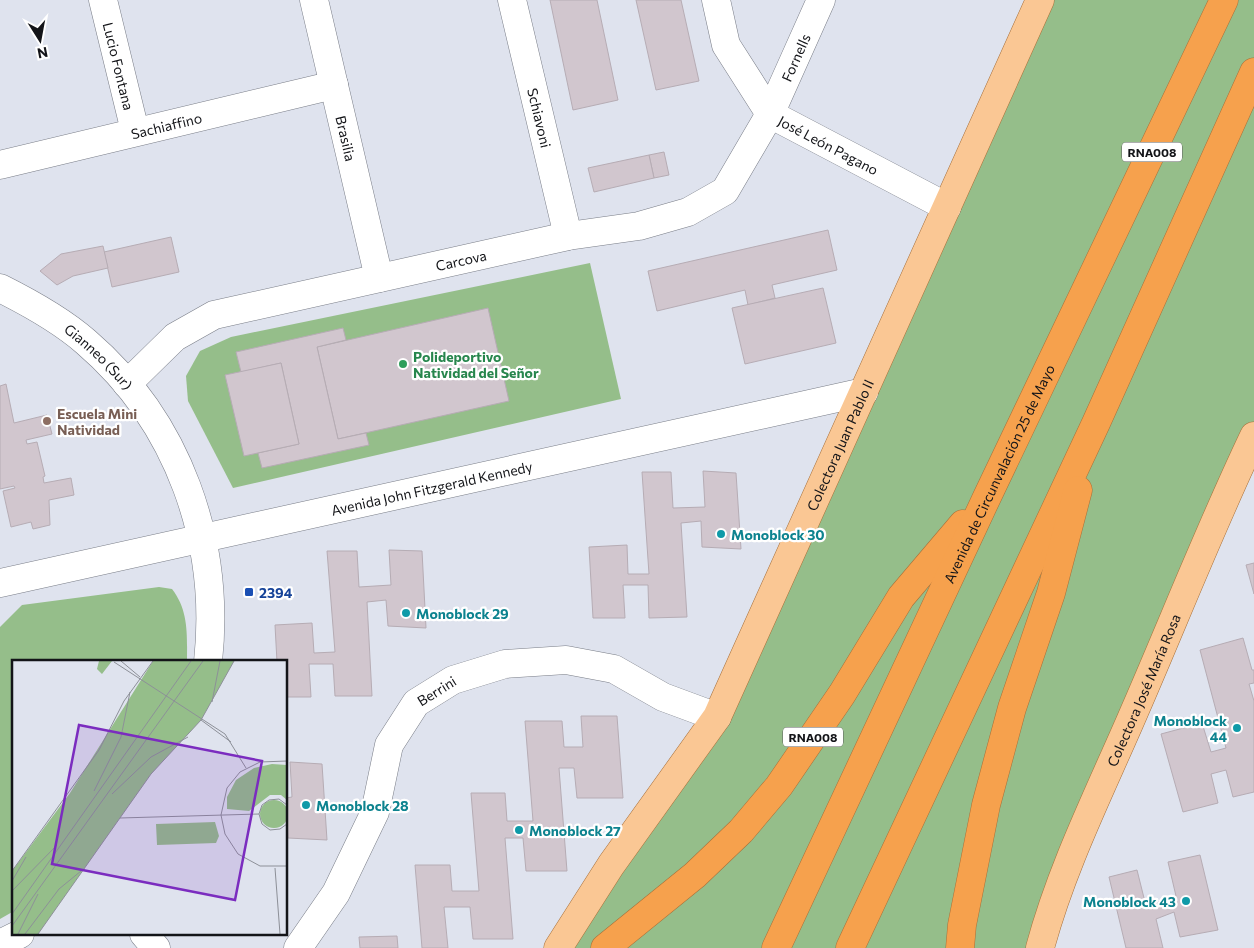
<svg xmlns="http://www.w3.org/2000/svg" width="1254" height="948" font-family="Commissioner,sans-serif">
<rect width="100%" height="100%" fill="#dfe3ee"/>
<g fill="#95be8a">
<path d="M1040,0H1254V436L1040,948H558L717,717Z"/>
<path d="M590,263L621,399L233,488L188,401L186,376L200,351L231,337Z"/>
<path d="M159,587L172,589C189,611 187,635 187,662H14V911L0,919V627L22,605Z"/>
</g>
<g fill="#d1c6ce" stroke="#b6acb4">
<path d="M550,0H597L618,100L573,110Z"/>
<path d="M636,0H681L699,81L656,90Z"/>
<path d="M664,152L669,175L654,178L649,155Z"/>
<path d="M649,155L654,178L594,192L588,168Z"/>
<path d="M828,230L837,270L772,285L775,298L748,305L745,290L657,311L648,271Z"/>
<path d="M171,237L179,272L112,287L104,252Z"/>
<path d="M103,246L108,268L73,276L57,285L40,271L61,254Z"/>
<path d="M823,288L836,343L745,364L732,308Z"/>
<path d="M488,308L509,401L338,439L317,347Z"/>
<path d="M343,328L346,340L317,347L338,439L366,433L369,445L262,468L258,453L299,444L281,363L241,372L236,352Z"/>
<path d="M281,363L299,444L244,456L225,375Z"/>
<path d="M6,384L14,423L47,415L52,434L26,440L27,444L37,442L45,476L43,477L44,483L71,478L74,495L49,500L50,525L33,529L31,522L11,527L3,491L15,488L14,486L0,489V386Z"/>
<path d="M703,471L736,473L741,549L702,547L701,521L681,523L687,617L649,618L648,585H623L625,618H593L589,547L627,545L628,574H649L642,472H671L673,508L705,507Z"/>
<path d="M389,550L422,551L426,628L388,626L386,600L367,602L372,696H335L333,664H309L311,697H286V662H277L275,625L312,623L314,653L335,652L327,551H357L359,587L391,585Z"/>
<path d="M1254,563V594L1246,565Z"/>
<path d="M1243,638L1252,670H1254V683L1249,684L1254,701V792L1233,797L1226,770L1211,774L1218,803L1183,812L1161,734L1202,723L1211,752L1226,748L1200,650Z"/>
<path d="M581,716H617L623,798H577L574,768H559L567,871H526L523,838H505L513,939H473L470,907H444L448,948H422L415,865H450L452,891H479L471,793H505L507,821H533L525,721H562L564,747H583Z"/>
<path d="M290,762L322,764L327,840L288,838L286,798L292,797Z"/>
<path d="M1200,855L1218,930L1180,937L1174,912L1156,919L1163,948H1126L1109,877L1137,870L1146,906L1176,896L1168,862Z"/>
<path d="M397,936L398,948H360L359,937Z"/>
</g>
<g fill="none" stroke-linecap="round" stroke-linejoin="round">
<g stroke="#797d87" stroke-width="29">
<g id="minor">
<path id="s1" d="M103,0L135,131"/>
<path id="s2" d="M314,0L379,278"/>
<path id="s3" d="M512,0L568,236"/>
<path id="s4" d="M716,0L726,45L770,114L947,207"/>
<path id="s5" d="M0,165L334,85"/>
<path id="s6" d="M0,288C30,303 61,320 86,342C179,422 221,542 208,662"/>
<path id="s7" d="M127,384L175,337L214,315L568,236L639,226L688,212L725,191L770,114L821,0"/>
<path id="s8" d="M0,583L864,392"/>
<path d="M144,934L156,948"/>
<path d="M0,944L20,934"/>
<path id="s9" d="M298,948L336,893L375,812L389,745L416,703L453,680L505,664L566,660L614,669L663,697L717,717"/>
</g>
</g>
<g stroke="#a7703a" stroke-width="29">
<g id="major">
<path id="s10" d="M558,948L611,865L717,717L1040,0"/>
<path id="s11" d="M1040,948C1062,866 1102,787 1135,710C1175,618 1211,526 1254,436"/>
</g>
</g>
<g stroke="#a7703a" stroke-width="29">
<g id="highway">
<path d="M605,948L695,875L741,831L779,786L842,694L901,597L963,524"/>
<path id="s12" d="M776,948L987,497L1224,0"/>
<path d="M850,948L1096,423L1254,72"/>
<path d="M960,948L962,925L986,805L1012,708L1051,593L1078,490"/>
</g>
</g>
<use href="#minor" stroke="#fff" stroke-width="28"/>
<use href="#major" stroke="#fac794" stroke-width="28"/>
<use href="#highway" stroke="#f6a14d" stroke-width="28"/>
</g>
<circle fill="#2e9e5b" stroke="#fff" stroke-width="2" cx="403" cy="364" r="5"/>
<circle fill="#8d6e63" stroke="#fff" stroke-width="2" cx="47" cy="421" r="5"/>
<g fill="#0f9aa8" stroke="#fff" stroke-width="2">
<circle cx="721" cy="534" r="5"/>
<circle cx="406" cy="613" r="5"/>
<circle cx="1237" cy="728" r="5"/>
<circle cx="306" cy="805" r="5"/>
<circle cx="519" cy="830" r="5"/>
<circle cx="1186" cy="901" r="5"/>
</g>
<rect fill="#1a4fb4" stroke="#fff" stroke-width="2" x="244" y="587" width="10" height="10" rx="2.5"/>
<g text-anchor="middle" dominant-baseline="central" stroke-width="4.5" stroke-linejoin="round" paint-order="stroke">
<g fill="#fff" stroke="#5a5a5d" stroke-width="1">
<rect x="1122" y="142.5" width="60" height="19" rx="4"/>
<rect x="783" y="727.5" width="60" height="19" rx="4"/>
</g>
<g font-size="12" font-weight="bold" fill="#131418">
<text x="1152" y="152">RNA008</text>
<text x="813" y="737">RNA008</text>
</g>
<g font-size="14" fill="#131418" stroke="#fff">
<text stroke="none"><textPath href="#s7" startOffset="791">Fornells</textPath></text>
<text stroke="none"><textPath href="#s1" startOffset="68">Lucio Fontana</textPath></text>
<text stroke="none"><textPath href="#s3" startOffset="121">Schiavoni</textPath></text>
<text stroke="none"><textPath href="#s5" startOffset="171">Sachiaffino</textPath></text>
<text stroke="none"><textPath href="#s2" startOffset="142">Brasilia</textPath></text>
<text stroke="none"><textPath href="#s4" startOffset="194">José León Pagano</textPath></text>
<text stroke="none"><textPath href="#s7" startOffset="365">Carcova</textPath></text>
<text stroke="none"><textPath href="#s6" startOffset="121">Gianneo (Sur)</textPath></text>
<text stroke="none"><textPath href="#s10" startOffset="579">Colectora Juan Pablo II</textPath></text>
<text stroke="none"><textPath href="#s12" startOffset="524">Avenida de Circunvalación 25 de Mayo</textPath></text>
<text stroke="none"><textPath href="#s8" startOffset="442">Avenida John Fitzgerald Kennedy</textPath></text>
<text stroke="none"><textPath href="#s11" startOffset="278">Colectora José María Rosa</textPath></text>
<text stroke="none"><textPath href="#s9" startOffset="299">Berrini</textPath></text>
</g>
<g font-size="14" font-weight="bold" fill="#27864d" stroke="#fff" text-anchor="start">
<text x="413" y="356">Polideportivo<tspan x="413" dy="16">Natividad del Señor</tspan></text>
</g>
<g font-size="14" font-weight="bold" fill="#785e54" stroke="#fff" text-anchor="start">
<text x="57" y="413">Escuela Mini<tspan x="57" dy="16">Natividad</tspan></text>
</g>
<g font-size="14" font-weight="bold" fill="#0d838f" stroke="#fff" text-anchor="start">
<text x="731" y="534">Monoblock 30</text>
<text x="416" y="613">Monoblock 29</text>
<text x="1227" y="720" text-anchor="end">Monoblock<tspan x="1227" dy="16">44</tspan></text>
<text x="316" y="805">Monoblock 28</text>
<text x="529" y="830">Monoblock 27</text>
<text x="1176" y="901" text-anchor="end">Monoblock 43</text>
</g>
<g font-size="14" font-weight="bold" fill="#164399" stroke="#fff" text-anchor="start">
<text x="259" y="592">2394</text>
</g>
</g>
<g transform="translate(12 660)">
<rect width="275" height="275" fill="#dfe3ee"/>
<path d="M87,1H100L90,14L85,9ZM141,1H222L189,60L139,114L26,274H0V211L58,133ZM260,104L275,105V140L269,135H258L237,151L215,149V137L224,120L242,108ZM248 154a14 14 0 1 1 28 0a14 14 0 1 1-28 0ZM203,162L207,176L204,183L145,185L144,164Z" fill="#95be8a"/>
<path fill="none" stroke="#8d9098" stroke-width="1" d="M109,1L128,17M102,2L213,74L234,108M200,42L208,1M189,60L219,82M275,101L248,102L228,112L215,128L209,155L213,174L226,194L248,206H275M82,131L109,77L118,32M100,134L139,97L176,77M275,145L267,139L257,140L250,145L247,154L250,164L258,170L268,169L275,164M108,158L247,154M263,208L268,274M0,211L87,90L112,41L141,1M0,221L14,197M0,231L45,185M0,254L179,1M0,266L191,1M6,274L26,234M13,274L47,229L69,211M26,274L139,114L189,60L222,1"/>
<path fill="#7b2cbf" fill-opacity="0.15" stroke="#7b2cbf" stroke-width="2.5" d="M67,65L250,101L223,240L40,204Z"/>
<rect width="275" height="275" fill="none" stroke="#131418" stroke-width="2.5"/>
</g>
<g transform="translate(40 40) rotate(169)" stroke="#ffffff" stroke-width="4" paint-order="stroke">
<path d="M0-4L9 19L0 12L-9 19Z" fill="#131418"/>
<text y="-8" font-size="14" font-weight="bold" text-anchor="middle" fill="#131418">N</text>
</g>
</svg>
